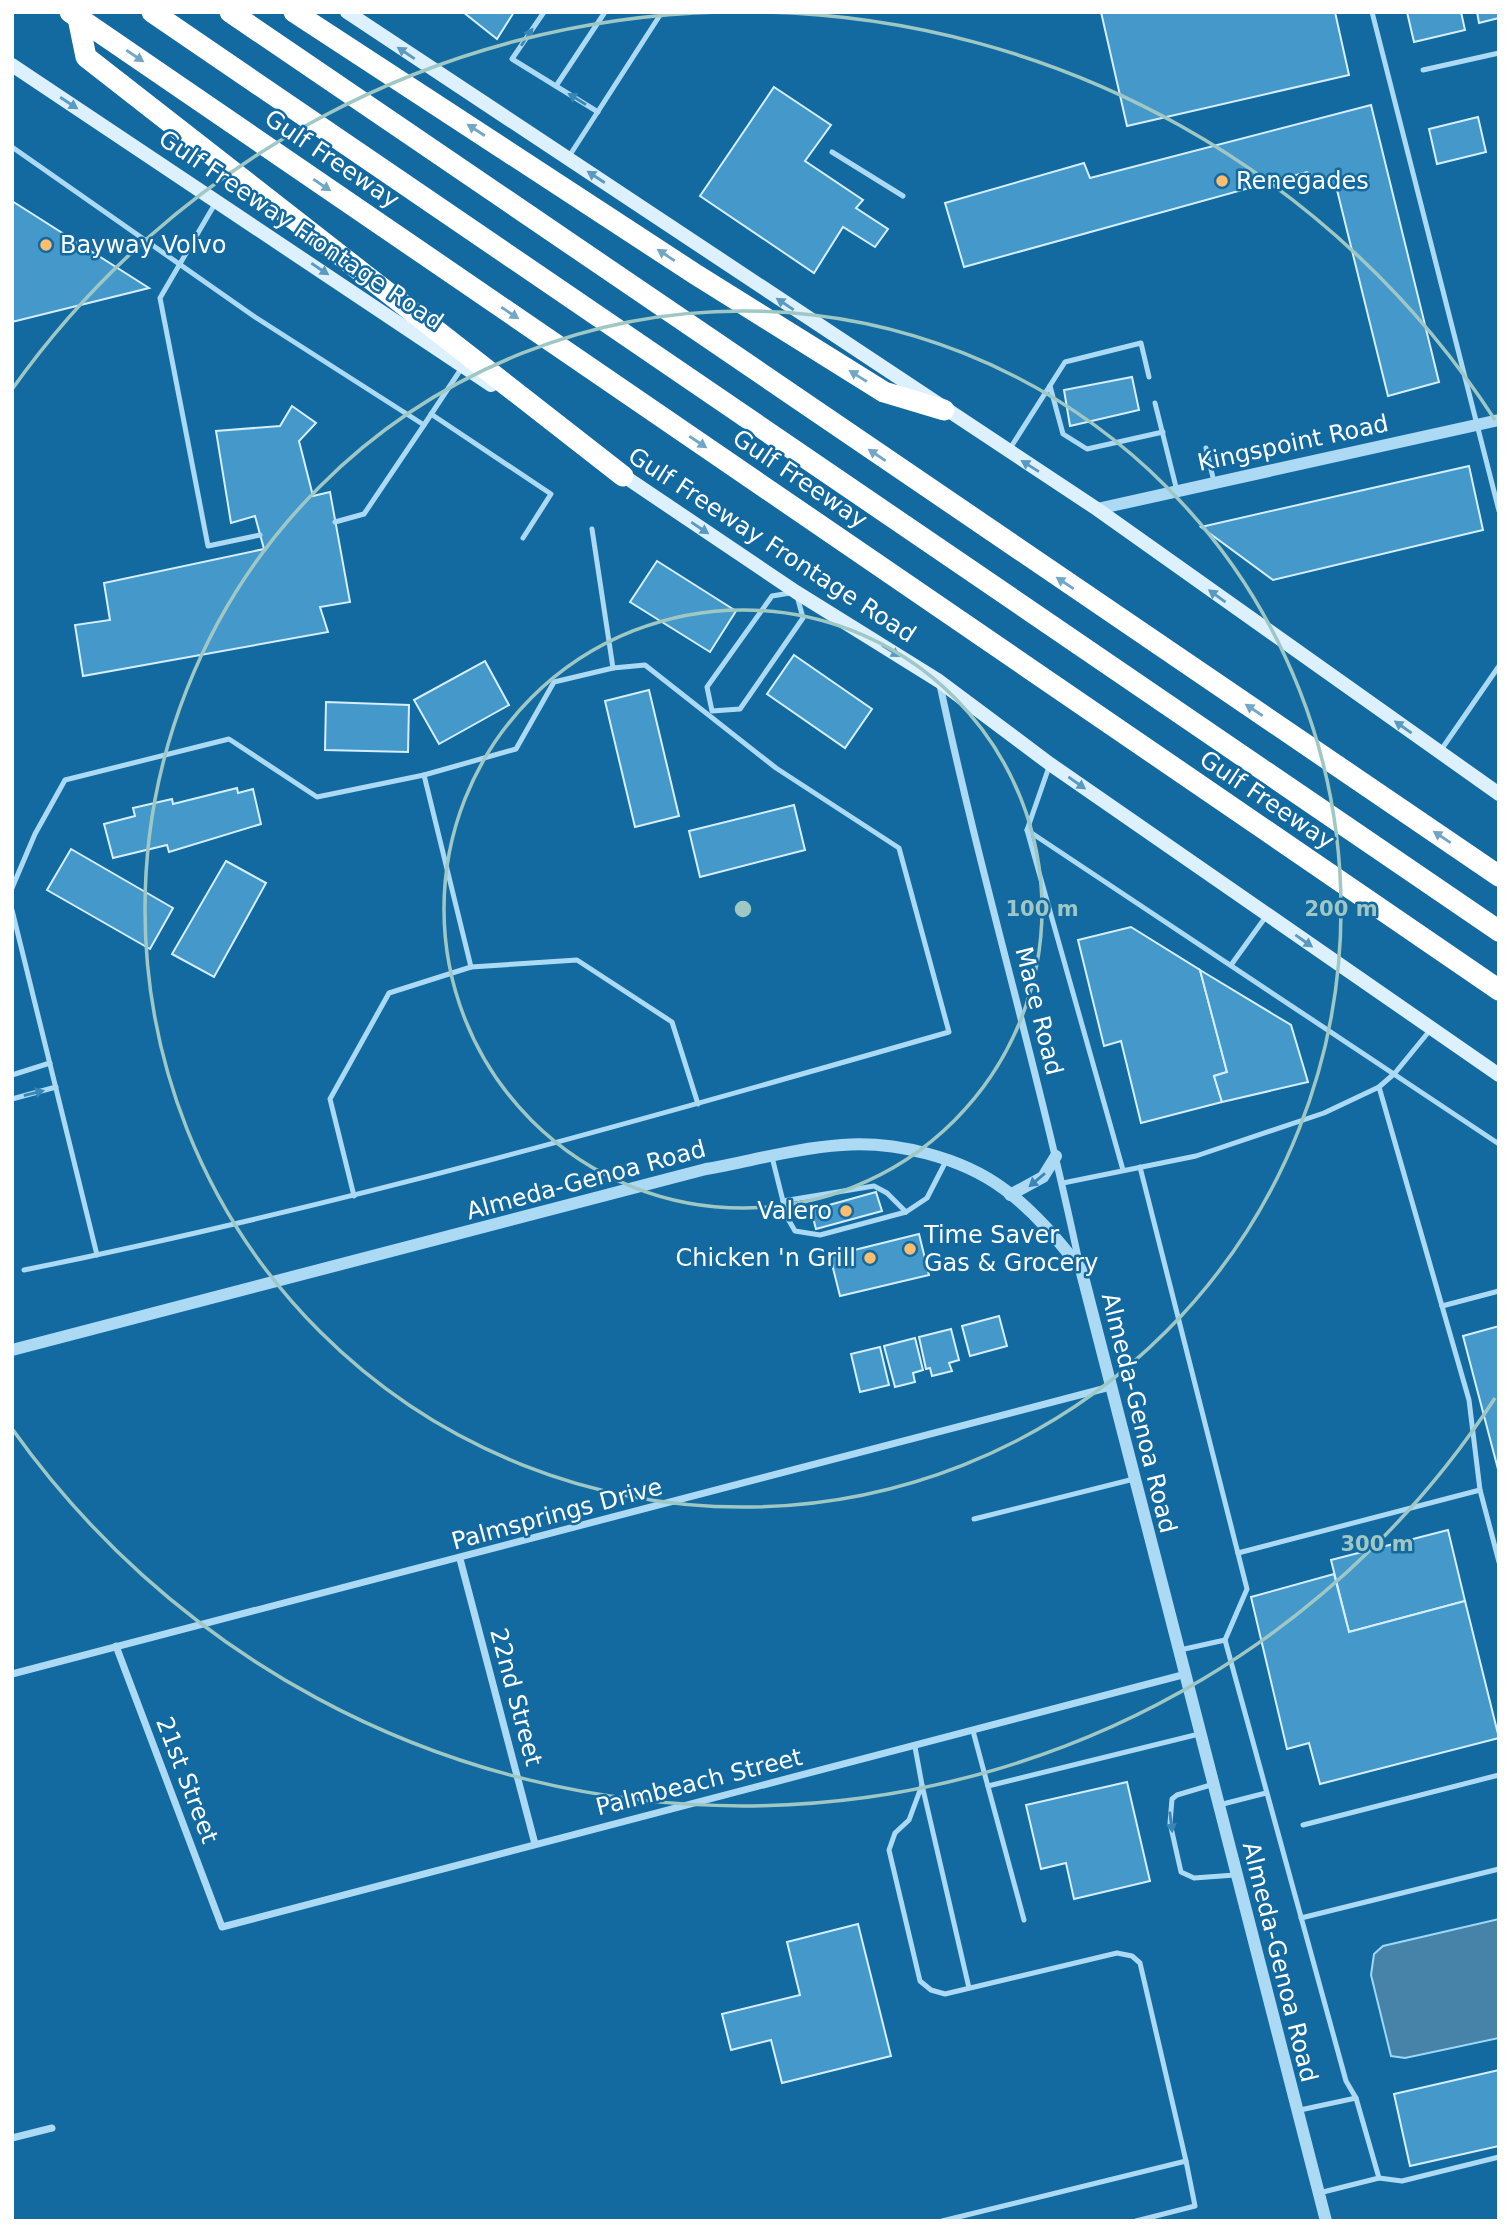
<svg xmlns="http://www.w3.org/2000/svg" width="1511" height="2233" font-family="'DejaVu Sans',sans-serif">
<rect width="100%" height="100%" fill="#136aa1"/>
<path fill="#4782a8" stroke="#9fd7f7" stroke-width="2" d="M1499,1919V2038L1405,2058L1391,2056L1371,1975L1374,1954L1383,1946Z"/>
<g fill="#4598ca" stroke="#d5effe" stroke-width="2">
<path d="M463,12H514L497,39Z"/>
<path d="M1101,12H1335L1349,75L1127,126Z"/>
<path d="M1407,12H1461L1465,30L1414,42Z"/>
<path d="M1477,12H1499V18L1479,23Z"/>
<path d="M774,87L831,125L805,161L863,200L856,208L888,229L875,247L843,227L814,273L700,196Z"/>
<path d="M1371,105L1439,382L1388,396L1337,190L1307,172L964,267L945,203L1084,163L1090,178Z"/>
<path d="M1478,117L1486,152L1437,164L1429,129Z"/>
<path d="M12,201L149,288L12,322Z"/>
<path d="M1132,377L1139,410L1070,426L1064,390Z"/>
<path d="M292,406L316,423L299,441L313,496L330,492L350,602L320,607L328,632L83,676L75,625L110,620L104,583L264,549L255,516L231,523L216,431L280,426Z"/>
<path d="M1469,466L1483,530L1273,580L1201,527Z"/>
<path d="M657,561L736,611L710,652L630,602Z"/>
<path d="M794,655L872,709L845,748L767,694Z"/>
<path d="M485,661L509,705L439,744L414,700Z"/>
<path d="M649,690L679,816L635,827L605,701Z"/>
<path d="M326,702L409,705L408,752L325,750Z"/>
<path d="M237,788L238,793L253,789L261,824L169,852L167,845L113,858L104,824L135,816L133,808L172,799L173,804Z"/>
<path d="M794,805L805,850L700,877L689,831Z"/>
<path d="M71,849L173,908L150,949L47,890Z"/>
<path d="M226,861L266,883L214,977L172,954Z"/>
<path d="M1131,927L1200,970L1227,1072L1214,1076L1222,1102L1141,1123L1121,1041L1104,1046L1078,940Z"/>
<path d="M1200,970L1291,1025L1308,1082L1222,1102L1214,1076L1227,1072Z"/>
<path d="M876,1192L882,1211L816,1229L811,1210Z"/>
<path d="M919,1234L929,1275L840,1296L830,1256Z"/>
<path d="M999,1316L1007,1346L970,1356L962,1326Z"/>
<path d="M1499,1326V1473L1463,1336Z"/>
<path d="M951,1329L959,1360L949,1363L952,1371L932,1376L930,1368L926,1369L919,1337Z"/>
<path d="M915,1338L923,1370L913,1373L915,1382L895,1387L884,1346Z"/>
<path d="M880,1347L889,1385L860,1392L851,1354Z"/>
<path d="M1448,1530L1465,1601L1349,1632L1331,1560Z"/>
<path d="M1334,1574L1349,1632L1465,1601L1499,1738L1320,1784L1309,1743L1287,1749L1251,1597Z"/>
<path d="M1127,1782L1150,1881L1074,1899L1066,1863L1041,1869L1026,1805Z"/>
<path d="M858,1924L891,2056L782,2083L771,2040L731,2050L722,2014L800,1995L787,1942Z"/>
<path d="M1499,2070V2146L1410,2166L1394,2094Z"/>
</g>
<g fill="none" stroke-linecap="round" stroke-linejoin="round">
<g stroke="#acdaf5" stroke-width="5">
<path d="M544,12L512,59L598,112"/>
<path d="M1372,12L1499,511"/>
<path d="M1423,70L1499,53"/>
<path d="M556,86L605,12"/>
<path d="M12,147L255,317L424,425L364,514L335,522"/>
<path d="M832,152L903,196"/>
<path d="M568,158L662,12"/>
<path d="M216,202L160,298L208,546L260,535"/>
<path d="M1050,386L1063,434L1087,449L1163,432"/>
<path d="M1155,403L1177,491"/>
<path d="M431,414L551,494L523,538"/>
<path d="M424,425L463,366"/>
<path d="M1206,448L1214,482"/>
<path d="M1009,450L1065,362L1141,343L1149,377"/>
<path d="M592,529L613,668"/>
<path d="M796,592L803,618L740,709L712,711L707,687L772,596Z"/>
<path d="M1441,750L1499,666"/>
<path d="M1050,764L1027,830L1499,1144"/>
<path d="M424,775L471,967"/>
<path d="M1027,830L1123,1170"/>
<path d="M12,888L35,834L65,780L229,739L317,797L424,775L516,749L554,682L613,668L645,665L776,768L899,848L949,1032C643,1120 336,1207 24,1270"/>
<path d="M12,910L97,1255"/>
<path d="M1231,965L1267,915"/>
<path d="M12,1075L50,1063"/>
<path d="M1379,1087L1395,1073L1431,1029"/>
<path d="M12,1099L56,1087"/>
<path d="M772,1157L787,1217L795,1231L820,1235L906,1212L927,1198L946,1161"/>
<path d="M1140,1167L1247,1589L1225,1640L1346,2081L1356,2098L1379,2178L1319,2193"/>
<path d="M1063,1183L1196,1156L1324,1113L1379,1087L1469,1400L1480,1490L1499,1562"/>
<path d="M354,1196L330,1099L389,993L471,967L577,960L672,1022L698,1104"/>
<path d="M783,1201L874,1186L887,1193L906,1212"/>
<path d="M1442,1306L1499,1291"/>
<path d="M974,1519L1134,1479"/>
<path d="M1238,1553L1480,1490"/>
<path d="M1180,1650L1225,1640"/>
<path d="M973,1731L1024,1920"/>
<path d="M915,1747L922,1785"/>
<path d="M1214,1784L1177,1795L1172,1799L1170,1823L1181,1872L1194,1878L1235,1875"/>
<path d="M988,1786L1199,1734"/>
<path d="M1219,1805L1266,1793"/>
<path d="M1303,1825L1499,1775"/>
<path d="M1301,1918L1499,1869"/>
<path d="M969,1988L922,1785L909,1820L895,1833L889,1850L920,1981L931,1990L945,1994L1117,1953L1132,1956L1140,1963L1186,2161"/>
<path d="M1300,2110L1356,2098"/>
<path d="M1379,2178L1402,2181L1499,2157"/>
<path d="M942,2221L1186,2161L1195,2206L1136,2221"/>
</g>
<g stroke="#acdaf5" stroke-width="7">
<path d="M940,685C981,879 1038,1068 1079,1262"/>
<path d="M460,1559L535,1844"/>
<path d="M116,1646L222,1927L1186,1674"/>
<path d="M12,1674L1110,1387"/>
<path d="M12,2138L52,2128"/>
</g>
<g stroke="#acdaf5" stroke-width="12">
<path d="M1097,509L1499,420"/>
<path d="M1010,1195L1043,1177L1056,1156"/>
<path d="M12,1350L706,1169C751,1161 797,1148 842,1145C895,1141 961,1157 1004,1189C1034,1211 1058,1240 1081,1269L1326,2221"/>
</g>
<g stroke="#ddf0fd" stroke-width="14">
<path d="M347,12L1097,509L1499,794"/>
<path d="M12,65L491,385"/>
<path d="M618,472L796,592L939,681L1050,764L1499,1075"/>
</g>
<g stroke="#fff" stroke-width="21">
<path d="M70,12L1499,990"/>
<path d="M152,12L1499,931"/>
<path d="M230,12L1499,876"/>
<path d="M294,12L695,274L884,392L944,410"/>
<path d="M78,18L86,57L623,476"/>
</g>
</g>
<defs><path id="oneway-solid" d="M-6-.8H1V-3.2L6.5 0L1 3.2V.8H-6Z" transform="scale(1.75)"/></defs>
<g fill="#3986b6">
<use href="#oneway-solid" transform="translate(527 37) rotate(-56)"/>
<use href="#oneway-solid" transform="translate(577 99) rotate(-148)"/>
<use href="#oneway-solid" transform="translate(34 1093) rotate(-14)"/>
<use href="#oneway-solid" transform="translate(1037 1180) rotate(140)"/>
<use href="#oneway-solid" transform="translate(1171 1822) rotate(83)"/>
</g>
<g fill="#5a99c1">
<use href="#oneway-solid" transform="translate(406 53) rotate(-146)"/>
<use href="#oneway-solid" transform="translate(69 103) rotate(33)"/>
<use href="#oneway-solid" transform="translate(596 177) rotate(-147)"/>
<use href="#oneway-solid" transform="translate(320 269) rotate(34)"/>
<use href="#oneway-solid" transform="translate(785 304) rotate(-146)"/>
<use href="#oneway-solid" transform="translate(1030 466) rotate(-148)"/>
<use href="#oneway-solid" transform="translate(700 528) rotate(34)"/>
<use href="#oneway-solid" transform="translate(1217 596) rotate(-144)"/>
<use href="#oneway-solid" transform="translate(891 651) rotate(32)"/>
<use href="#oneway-solid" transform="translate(1403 727) rotate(-145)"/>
<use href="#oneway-solid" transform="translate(1077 783) rotate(35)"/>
<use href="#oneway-solid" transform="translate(1304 941) rotate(35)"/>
</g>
<g fill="#71a6c7">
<use href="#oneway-solid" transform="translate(135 56) rotate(34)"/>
<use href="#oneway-solid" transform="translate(476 130) rotate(-147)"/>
<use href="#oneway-solid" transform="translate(322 185) rotate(34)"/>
<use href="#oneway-solid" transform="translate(666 255) rotate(-146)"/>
<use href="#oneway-solid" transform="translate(510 313) rotate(34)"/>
<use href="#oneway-solid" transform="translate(858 376) rotate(-148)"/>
<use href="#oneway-solid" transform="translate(698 442) rotate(34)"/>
<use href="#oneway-solid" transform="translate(877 455) rotate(-146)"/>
<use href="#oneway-solid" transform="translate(1065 583) rotate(-146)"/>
<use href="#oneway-solid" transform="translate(1254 710) rotate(-146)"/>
<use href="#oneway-solid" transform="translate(1442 837) rotate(-146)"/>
</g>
<g fill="none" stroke="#9fc8c5" stroke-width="3.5">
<circle cx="743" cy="909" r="299"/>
<circle cx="743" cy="909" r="598"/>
<path d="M1495 1398A897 897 0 0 1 13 1430M13 388A897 897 0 0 1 720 12M766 12A897 897 0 0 1 1495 420"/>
</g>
<g fill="#ffbd70" stroke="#136aa1" stroke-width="2.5">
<circle cx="1222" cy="181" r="7"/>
<circle cx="46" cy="245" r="7"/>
<circle cx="846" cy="1211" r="7"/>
<circle cx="910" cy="1249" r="7"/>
<circle cx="870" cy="1258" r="7"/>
</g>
<g text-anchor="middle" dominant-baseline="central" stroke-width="5" stroke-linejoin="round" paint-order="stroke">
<g font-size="24" fill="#fff" stroke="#136aa1">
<text transform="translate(332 159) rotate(34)">Gulf Freeway</text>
<text transform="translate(301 230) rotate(34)">Gulf Freeway Frontage Road</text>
<text transform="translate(1293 443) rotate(-12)">Kingspoint Road</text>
<text transform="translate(800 479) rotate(34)">Gulf Freeway</text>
<text transform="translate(772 545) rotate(33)">Gulf Freeway Frontage Road</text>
<text transform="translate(1267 800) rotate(34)">Gulf Freeway</text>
<text transform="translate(1039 1011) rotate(76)">Mace Road</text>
<text transform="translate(586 1180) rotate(-15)">Almeda-Genoa Road</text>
<text transform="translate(1139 1413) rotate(76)">Almeda-Genoa Road</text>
<text transform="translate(557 1514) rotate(-15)">Palmsprings Drive</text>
<text transform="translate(516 1697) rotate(75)">22nd Street</text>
<text transform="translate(187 1780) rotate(69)">21st Street</text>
<text transform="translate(699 1782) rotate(-14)">Palmbeach Street</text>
<text transform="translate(1280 1962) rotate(76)">Almeda-Genoa Road</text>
</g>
<g font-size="24" fill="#fff" stroke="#136aa1" text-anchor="start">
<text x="1236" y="181">Renegades</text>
<text x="60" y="245">Bayway Volvo</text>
<text x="832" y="1211" text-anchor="end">Valero</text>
<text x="924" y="1235">Time Saver<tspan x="924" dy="28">Gas &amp; Grocery</tspan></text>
<text x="856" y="1258" text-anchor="end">Chicken 'n Grill</text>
</g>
</g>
<circle cx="743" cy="909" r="10" fill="#9fc8c5" stroke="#136aa1" stroke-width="3.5"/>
<g font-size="21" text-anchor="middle" font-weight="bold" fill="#9fc8c5" stroke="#136aa1" stroke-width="5" stroke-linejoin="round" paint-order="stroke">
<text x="1042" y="916">100 m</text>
<text x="1341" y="916">200 m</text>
<text x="1377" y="1551">300 m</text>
</g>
<rect width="1511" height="2233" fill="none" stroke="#ffffff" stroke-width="28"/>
</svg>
